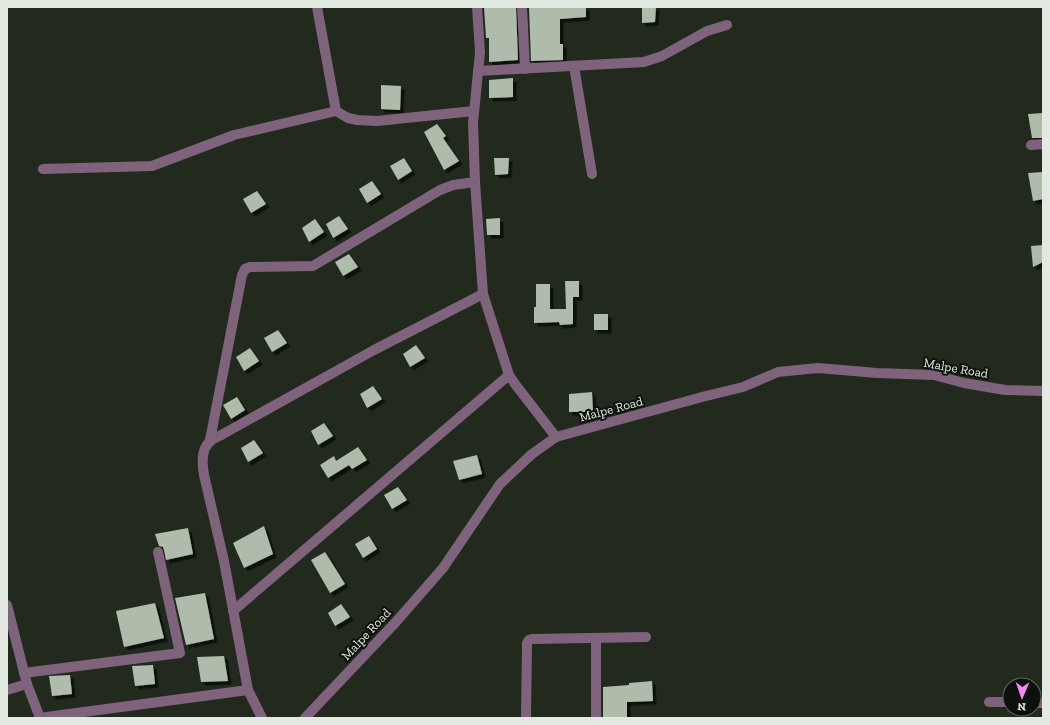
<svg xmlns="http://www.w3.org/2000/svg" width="1050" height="725" font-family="'Zilla Slab',serif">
<defs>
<filter id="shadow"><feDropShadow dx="3.5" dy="3.5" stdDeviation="0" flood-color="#0009"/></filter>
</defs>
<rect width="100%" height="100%" fill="#212a1d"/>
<g fill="#afbbab" filter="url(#shadow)">
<path d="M484,7H516L518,60L489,62V38H486Z"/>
<path d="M529,7H586V17L560,19V44H563V60L531,61Z"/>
<path d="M642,7H656L655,22L642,23Z"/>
<path d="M513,78V97L489,98V80Z"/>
<path d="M381,85L401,86L400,110L381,109Z"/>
<path d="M1043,113V138H1032L1028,114Z"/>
<path d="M437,124L446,136L443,138L459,161L444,170L424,132Z"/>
<path d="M404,158L412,171L398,180L390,166Z"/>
<path d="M494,158H509L508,174L495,175Z"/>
<path d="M1043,172V199L1033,201L1028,173Z"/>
<path d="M372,181L381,194L367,203L359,189Z"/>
<path d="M257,191L266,204L251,213L243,199Z"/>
<path d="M339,216L348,229L333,238L326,224Z"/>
<path d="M500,218V235H487L486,219Z"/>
<path d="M315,219L324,232L309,242L302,228Z"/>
<path d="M1043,245V262L1033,267L1031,246Z"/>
<path d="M349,254L358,267L343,276L335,262Z"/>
<path d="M565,281H579V297H573V324L560,325L559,322L534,323V307H536V284H550V309H566Z"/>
<rect x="594" y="314" width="14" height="16"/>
<path d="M278,330L287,343L272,352L264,338Z"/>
<path d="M416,345L425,358L410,367L403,354Z"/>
<path d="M250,348L259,361L244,371L236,357Z"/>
<path d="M373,386L382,399L367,408L360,394Z"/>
<path d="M592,392L593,412H569V394Z"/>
<path d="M237,397L245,410L231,419L223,405Z"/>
<path d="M324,423L333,436L318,445L311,431Z"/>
<path d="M254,440L263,453L248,462L241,448Z"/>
<path d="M358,447L367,460L352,469L349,465L328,478L320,465L334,456L336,461Z"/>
<path d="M477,455L482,474L459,480L453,461Z"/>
<path d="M398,487L407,500L392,509L384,495Z"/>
<path d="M264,526L273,554L244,568L233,543Z"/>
<path d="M188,528L193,554L166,560L164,550L163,547L159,546L155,534Z"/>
<path d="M369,536L377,549L363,558L355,544Z"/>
<path d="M325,552L345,584L330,593L311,560Z"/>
<path d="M205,593L214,639L186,645L175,598Z"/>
<path d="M155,603L164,638L124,647L116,611Z"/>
<path d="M341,604L350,617L335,626L328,613Z"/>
<path d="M224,656L228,681L201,682L197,657Z"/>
<path d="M153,665L155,684L135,686L132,666Z"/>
<path d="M70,675L72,694L52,696L49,676Z"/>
<path d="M652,681L653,701L627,702V718H603V687L629,685V683Z"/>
</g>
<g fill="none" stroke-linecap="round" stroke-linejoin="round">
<g stroke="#7f637c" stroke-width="10">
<path d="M317,7L336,111L348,118L357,120L377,121L474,111"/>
<path d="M477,7L480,52L473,123L475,182L483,294L509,375L515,384L556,437"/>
<path d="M522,7L525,69"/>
<path d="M574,66L592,174"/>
<path d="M478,71L644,62L662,56L707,31L727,25"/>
<path d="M1031,145L1043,144"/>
<path d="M43,169L152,166L234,135L336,111"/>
<path d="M210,440L242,275L245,269L250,267L313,266L440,190L453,185L475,182"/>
<path d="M7,605L27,684L40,718"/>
<path d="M233,611L509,375"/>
<path d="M596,638V718"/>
<path d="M24,673L180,653L158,552"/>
<path d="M7,690L27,684"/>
<path d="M989,702H1010"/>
<path d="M1034,703H1043"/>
<path d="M39,718L248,690"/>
<path d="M262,718L248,690L224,561L204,475C202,464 201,447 212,440C215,437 220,436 223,434L374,350L483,294"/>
<path d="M305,718L395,623L443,568L500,484L532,454L556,437L702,397L743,387L778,372L818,368L877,373L934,375L964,383L1005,390L1043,391"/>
<path d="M526,718L527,643L529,640L532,639L646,637"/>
</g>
</g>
<g text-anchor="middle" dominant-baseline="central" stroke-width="4" stroke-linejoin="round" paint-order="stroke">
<g font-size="13" fill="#e2e9e0" stroke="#0d110b">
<text transform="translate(956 368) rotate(10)">Malpe Road</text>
<text transform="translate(611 409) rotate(-15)">Malpe Road</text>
<text transform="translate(366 634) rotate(-47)">Malpe Road</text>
</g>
</g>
<rect width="1050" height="725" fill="none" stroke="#e2e9e0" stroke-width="16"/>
<g transform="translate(1022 697) rotate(182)"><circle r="19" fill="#0d110b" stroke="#626760"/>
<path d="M0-3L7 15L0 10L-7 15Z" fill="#f589ee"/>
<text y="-6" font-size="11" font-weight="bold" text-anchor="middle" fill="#e2e9e0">N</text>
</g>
</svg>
